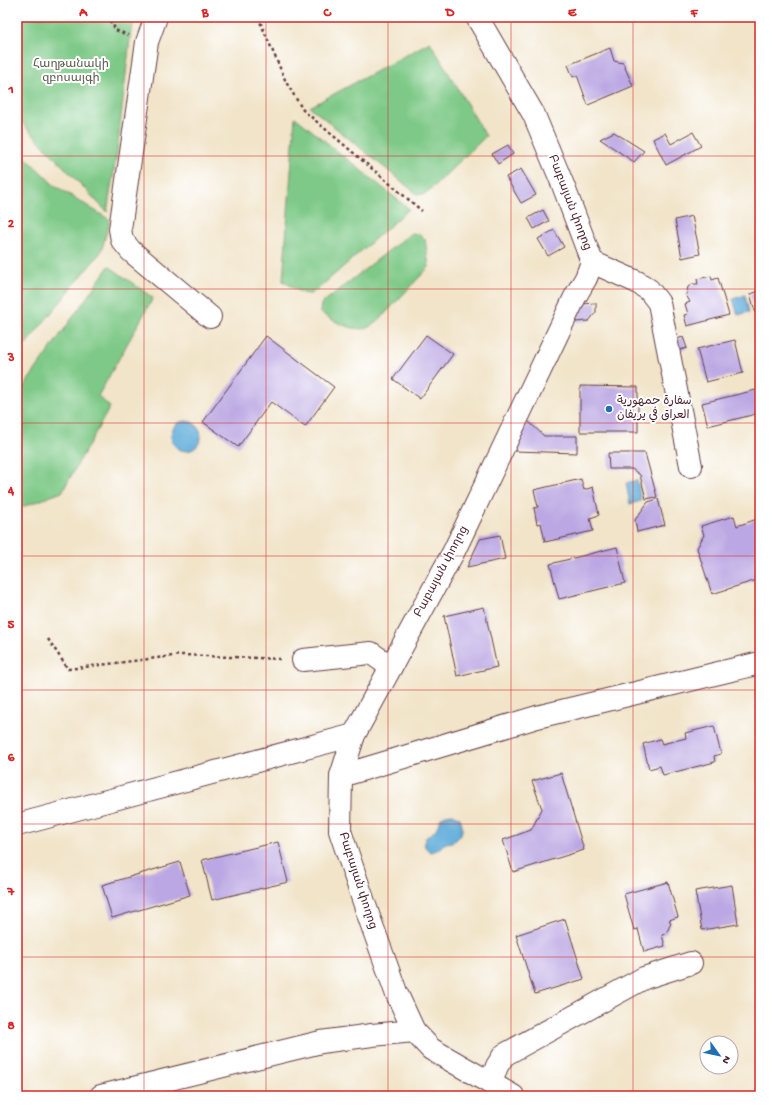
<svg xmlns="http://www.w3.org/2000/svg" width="777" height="1113" font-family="'Gochi Hand','Playpen Sans Arabic','Noto Sans Armenian',sans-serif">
<rect width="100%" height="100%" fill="#fff"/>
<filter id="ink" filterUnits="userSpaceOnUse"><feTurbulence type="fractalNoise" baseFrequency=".025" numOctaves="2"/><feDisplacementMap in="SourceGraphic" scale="8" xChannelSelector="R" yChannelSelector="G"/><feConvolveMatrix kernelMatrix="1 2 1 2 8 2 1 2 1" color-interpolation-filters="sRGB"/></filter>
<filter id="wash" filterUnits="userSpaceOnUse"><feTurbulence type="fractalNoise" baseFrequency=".012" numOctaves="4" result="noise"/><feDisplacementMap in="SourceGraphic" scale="16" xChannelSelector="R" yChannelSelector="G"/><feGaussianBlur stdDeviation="0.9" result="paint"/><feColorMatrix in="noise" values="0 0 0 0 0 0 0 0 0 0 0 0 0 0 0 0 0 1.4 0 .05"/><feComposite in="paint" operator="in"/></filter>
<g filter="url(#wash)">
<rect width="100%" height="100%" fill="#f1e4c9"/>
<g fill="#7ec987" stroke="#647459">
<path d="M17,17H137L131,30L117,152L107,212L17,118Z"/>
<path d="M430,42L486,136L431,189L424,194H417L310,107Z"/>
<path d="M295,117L409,209L319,288L310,294L302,293L283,281Z"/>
<path d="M17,149L54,185L110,220L101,252L17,355Z"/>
<path d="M411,233L419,234L425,239L429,267L379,320C374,324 368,329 362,329C348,329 331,320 320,312L321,304Z"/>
<path d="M109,266L153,298L98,396L110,407L62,492L17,509V396Z"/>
</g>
<g fill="#60adda" stroke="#556682">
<path d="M745,295L749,312L738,315L733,299Z"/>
<circle cx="186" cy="436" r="15"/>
<path d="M637,480L641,501L630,504L626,483Z"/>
<path d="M453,814L460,818C464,827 463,836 454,841C451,843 447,842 444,844C439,849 437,851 430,852L425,847C424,835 426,839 433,832C442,825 435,815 453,814Z"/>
</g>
<g id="blocks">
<g fill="#bba7e3">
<path d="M610,48L614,61L623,63L633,86L588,105L577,75L573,77L568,65Z"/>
<path d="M614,132L644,151L634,162L600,139Z"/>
<path d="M693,132L701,146L666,165L653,139L665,133L671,144Z"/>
<path d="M508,145L513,154L498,164L492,154Z"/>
<path d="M521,169L536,195L521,203L506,177Z"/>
<path d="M543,210L549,221L534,229L528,218Z"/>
<path d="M692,216L700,254L682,258L675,220Z"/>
<path d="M554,230L564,247L548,256L538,239Z"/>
<path d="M711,276L712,280L718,278L729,315L687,326L684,315L688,314L685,304L690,302L686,295L688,287L692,284H698L697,279Z"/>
<path d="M760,291V313L756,314L750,294Z"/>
<path d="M596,303V312L589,321L575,322L581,304Z"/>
<path d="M426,335L453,354L420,399L393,379Z"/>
<path d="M266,336L334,387L305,427L271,402L238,447L203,422Z"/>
<path d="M683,337L687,348L673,352L670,341Z"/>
<path d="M735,340L743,373L706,382L697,349Z"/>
<path d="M580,386L638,387V432H580Z"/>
<path d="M760,389V413L708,426L702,403Z"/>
<path d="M528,421L544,436H577V453L514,451Z"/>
<path d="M608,453H645L657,497L646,499L640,475L632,469H609Z"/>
<path d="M581,479L584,490L593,487L599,515L590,518L593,531L545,542L541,523L537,524L534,508L538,507L534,490Z"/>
<path d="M658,499L665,525L637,532L635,520L648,502Z"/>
<path d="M734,516L737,526L760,518V579L712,594L697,548L704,535L701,526Z"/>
<path d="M500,535L505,559L467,567L480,539Z"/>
<path d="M617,547L625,583L559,599L550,564Z"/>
<path d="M484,607L497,667L457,676L444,616Z"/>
<path d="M714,726L721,754L714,756L715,762L663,775L660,766L649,769L643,744L660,739L662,744L686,738L685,733Z"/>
<path d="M561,773L584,850L513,872L503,840L531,830L542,809L532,781Z"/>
<path d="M278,842L288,882L212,900L202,860Z"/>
<path d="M180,862L190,895L112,918L102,885Z"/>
<path d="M668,882L678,917L669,920L671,923L666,934L662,935L665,946L644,952L638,929L634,930L624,894Z"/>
<path d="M732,885L738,924L702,930L695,891Z"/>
<path d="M565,919L584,979L535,994L516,935Z"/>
</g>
</g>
</g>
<g filter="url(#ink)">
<use href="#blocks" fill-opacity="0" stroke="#633d43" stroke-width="1"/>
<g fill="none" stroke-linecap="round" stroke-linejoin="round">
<g stroke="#633d43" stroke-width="24">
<g id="minor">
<path d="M156,17L147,42L120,229L122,240L131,251L210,317"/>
<path d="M477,17L534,115L563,185L592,262L586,278L575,297L454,551L354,735L341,776L340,831L369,917L396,992L414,1031L431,1049L513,1096"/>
<path d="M592,262L637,282L649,290L659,303L691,466"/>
<path d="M303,660L371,653L391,667"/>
<path d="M341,776L537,717L760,663"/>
<path d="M17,825L354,735"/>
<path d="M491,1083L497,1066L504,1055L644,978L691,963"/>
<path d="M101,1096L321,1042L372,1035L414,1031"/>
</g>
</g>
<g stroke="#633d43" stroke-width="2.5" stroke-dasharray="3 3" stroke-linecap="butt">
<path d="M105,17L113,24L115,30L128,35"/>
<path d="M258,17L286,82L303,110L422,211"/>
<path d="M48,639L68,669L181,655L283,659"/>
</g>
<use href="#minor" stroke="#fff" stroke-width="22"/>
</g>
</g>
<path fill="none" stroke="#d62828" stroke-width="1" stroke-opacity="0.55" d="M144,17V1096M266,17V1096M388,17V1096M511,17V1096M633,17V1096M17,156H760M17,289H760M17,423H760M17,556H760M17,690H760M17,824H760M17,957H760"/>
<circle fill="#1f6fb2" stroke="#fff" stroke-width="1.5" cx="609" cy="409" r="4"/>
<g text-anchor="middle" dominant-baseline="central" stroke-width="4" stroke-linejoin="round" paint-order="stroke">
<g font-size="12" fill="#5c5a4b" stroke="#fff">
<text x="71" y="65">Հաղթանակի<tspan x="71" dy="14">զբոսայգի</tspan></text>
</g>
<g font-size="12" fill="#4a1f2b" stroke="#fff">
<text transform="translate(569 203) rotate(69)">Բաբայան փողոց</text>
<text transform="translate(442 572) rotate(-62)">Բաբայան փողոց</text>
<text transform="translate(357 881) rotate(72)">Բաբայան փողոց</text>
</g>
<g font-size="12" fill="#4a1f2b" stroke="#fff" text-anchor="start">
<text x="617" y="402">سفارة جمهورية<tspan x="617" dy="14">العراق في يريفان</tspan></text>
</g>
</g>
<rect width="777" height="1113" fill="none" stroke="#fff" stroke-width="44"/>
<g transform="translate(719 1055) rotate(123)"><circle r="19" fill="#ffffff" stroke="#b7a5aa"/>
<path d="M0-3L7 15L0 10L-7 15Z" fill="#1f6fb2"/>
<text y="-6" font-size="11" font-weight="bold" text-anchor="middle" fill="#4a1f2b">N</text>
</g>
<rect x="22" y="22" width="733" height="1069" fill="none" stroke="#d62828" stroke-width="1.5"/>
<g font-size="13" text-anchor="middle" font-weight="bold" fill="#d62828">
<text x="83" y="16">A</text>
<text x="205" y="16">B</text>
<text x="327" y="16">C</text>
<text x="450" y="16">D</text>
<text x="572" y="16">E</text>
<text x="694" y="16">F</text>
<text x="11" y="93">1</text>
<text x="11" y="227">2</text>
<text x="11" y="361">3</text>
<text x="11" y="494">4</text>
<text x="11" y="628">5</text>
<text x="11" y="761">6</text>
<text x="11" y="895">7</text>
<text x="11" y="1029">8</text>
</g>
</svg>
